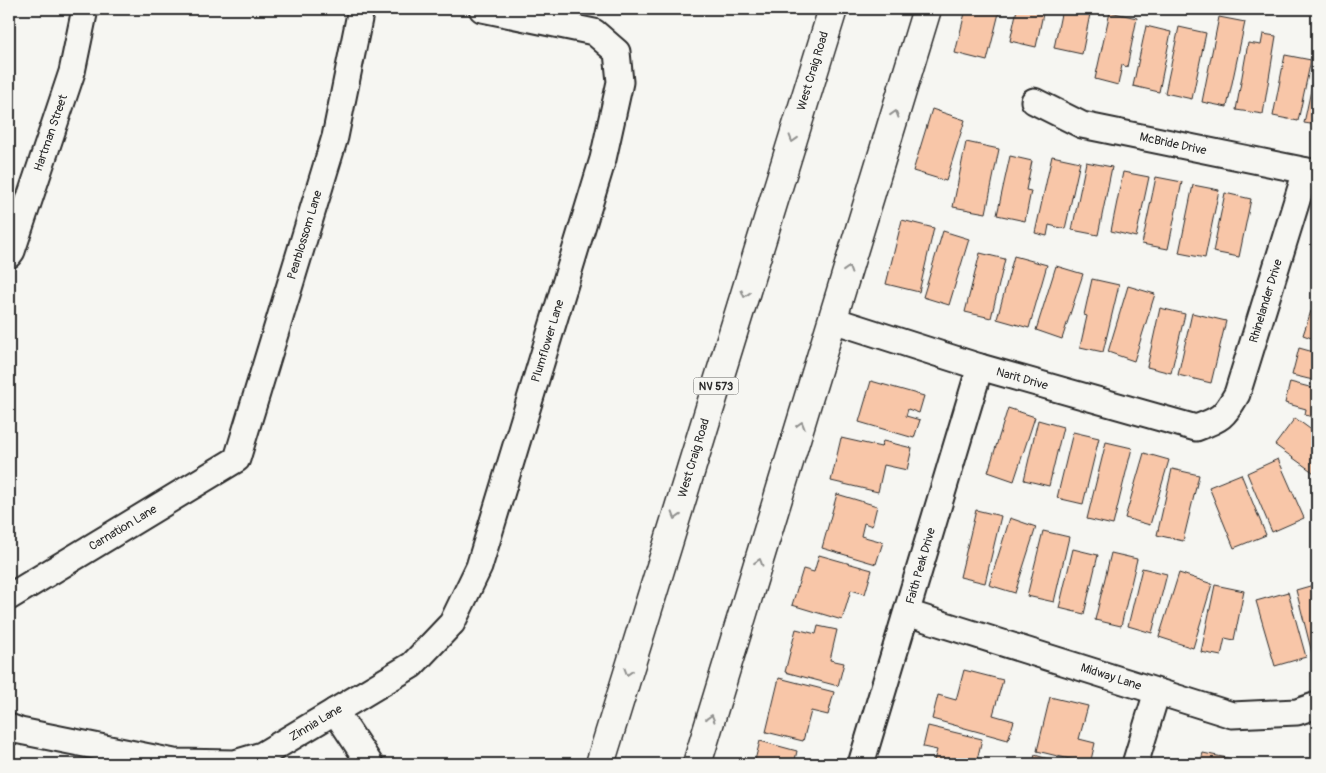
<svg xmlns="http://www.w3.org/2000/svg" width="1326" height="773" font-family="Pangolin,sans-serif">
<rect width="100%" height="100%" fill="#f6f6f2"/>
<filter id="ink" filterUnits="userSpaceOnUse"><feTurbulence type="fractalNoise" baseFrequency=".02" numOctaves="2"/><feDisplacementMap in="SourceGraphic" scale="10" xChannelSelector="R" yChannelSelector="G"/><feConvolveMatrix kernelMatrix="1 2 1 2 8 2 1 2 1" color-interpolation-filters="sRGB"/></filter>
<g filter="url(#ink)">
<g fill="#f8c6a8" stroke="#2b2b2b">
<path d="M966,9H1000L987,61L955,53Z"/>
<path d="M1017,9H1044L1036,47L1010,41Z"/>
<path d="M1062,9H1091L1082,54L1054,48Z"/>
<path d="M1110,12L1137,18L1127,67L1122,65L1118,85L1095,79Z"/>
<path d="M1219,17L1245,22L1227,107L1202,102Z"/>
<path d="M1146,26L1171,32L1159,92L1133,86Z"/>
<path d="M1179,27L1206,33L1192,99L1165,93Z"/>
<path d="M1263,34L1276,36L1263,114L1236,110L1248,43L1261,45Z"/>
<path d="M1285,55L1311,60L1298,121L1273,116Z"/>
<path d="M1317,62V125L1304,123Z"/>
<path d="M932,109L965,120L946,181L913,171Z"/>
<path d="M966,142L999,149L986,213L953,207Z"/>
<path d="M1010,156L1032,161L1026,190L1031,191L1025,221L997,215Z"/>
<path d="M1052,156L1080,162L1065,229L1049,225L1047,236L1035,233Z"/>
<path d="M1086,162L1112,167L1098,235L1072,230Z"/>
<path d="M1123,172L1149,177L1136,237L1111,231Z"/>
<path d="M1156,177L1182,182L1168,249L1142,244Z"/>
<path d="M1193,185L1219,190L1205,258L1179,253Z"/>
<path d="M1225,193L1251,199L1239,257L1213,252Z"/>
<path d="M902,220L934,228L919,292L886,284Z"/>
<path d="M943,231L969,239L949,305L923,297Z"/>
<path d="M980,253L1005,259L991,318L965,312Z"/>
<path d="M1014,256L1047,265L1029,328L997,319Z"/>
<path d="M1056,266L1083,274L1062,339L1036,330Z"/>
<path d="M1092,279L1119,285L1103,352L1080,347L1087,316L1084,315Z"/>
<path d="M1128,286L1155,294L1134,361L1108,352Z"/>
<path d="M1160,308L1185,314L1171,373L1147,367Z"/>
<path d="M1311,311L1317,314V340L1303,335Z"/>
<path d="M1192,313L1226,321L1211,383L1178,375Z"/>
<path d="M1299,348L1317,353V381L1292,375Z"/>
<path d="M871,381L924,396L919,413L908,409L906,416L920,420L914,438L859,422Z"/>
<path d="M1290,382L1317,389V418L1305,415L1306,409L1285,403Z"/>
<path d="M1008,408L1035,417L1014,481L988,472Z"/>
<path d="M1295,418L1317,434V475L1275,445Z"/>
<path d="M1038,420L1063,427L1049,486L1024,480Z"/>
<path d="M1073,432L1099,438L1083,504L1057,498Z"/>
<path d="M841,438L881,447L883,441L912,448L907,470L884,465L878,492L831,481Z"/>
<path d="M1106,442L1132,448L1113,525L1087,519Z"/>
<path d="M1144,453L1169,460L1150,525L1125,518Z"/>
<path d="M1278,459L1304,518L1272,532L1247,473Z"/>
<path d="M1172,469L1199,475L1183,541L1157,535Z"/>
<path d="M1241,474L1266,535L1234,548L1209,487Z"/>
<path d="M837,494L877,506L872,526L864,523L861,536L883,542L876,564L822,548Z"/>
<path d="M976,510L1001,516L985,583L960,577Z"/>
<path d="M1010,518L1036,527L1015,593L989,585Z"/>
<path d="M1043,531L1069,537L1054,602L1027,596Z"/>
<path d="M1073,549L1098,555L1084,614L1059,608Z"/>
<path d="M1111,553L1137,559L1121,626L1095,620Z"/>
<path d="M819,555L872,570L865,594L851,590L842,620L792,605L803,569L814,572Z"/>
<path d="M1142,568L1167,574L1152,633L1128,626Z"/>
<path d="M1179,573L1212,584L1193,648L1159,637Z"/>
<path d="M1317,584V652L1312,653L1296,590Z"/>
<path d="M1215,585L1244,591L1234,640L1225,638L1221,656L1201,652Z"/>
<path d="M1288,592L1306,657L1275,666L1256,601Z"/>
<path d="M818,626L837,630L830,660L844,663L838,686L785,672L796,629L816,634Z"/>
<path d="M964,670L1003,680L993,715L1014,721L1008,740L932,719L938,695L956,700Z"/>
<path d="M779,678L834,692L828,715L811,711L803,741L766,732Z"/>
<path d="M1050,697L1088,706L1079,739L1095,743L1090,764L1037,751Z"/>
<path d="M928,726L982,739L976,764H933L937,750L923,747Z"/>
<path d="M760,741L797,751L794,764H754Z"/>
<path d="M1203,753L1242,761L1241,764H1200Z"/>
<path d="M1035,755L1064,764H1032Z"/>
</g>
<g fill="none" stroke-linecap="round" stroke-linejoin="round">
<g stroke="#2b2b2b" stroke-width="29">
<g id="minor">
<path d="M1034,101L1082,125L1317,173"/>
<path d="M9,255L12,251L72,72L85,9"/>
<path d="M833,320L980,367L1196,428C1221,419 1224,417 1237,394L1306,171"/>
<path d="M9,597L237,459L335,137L361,9"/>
<path d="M907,613L1232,715L1297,712L1317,705"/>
<path d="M335,711L370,764"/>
<path d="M9,727L20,731L174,762L235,763L262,755L412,665L452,623L479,567L603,159L620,82L617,52L594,32L482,9"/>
<path d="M861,764L980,367"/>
<path d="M1135,764L1157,692"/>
</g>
</g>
<g stroke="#2b2b2b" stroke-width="31">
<g id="primary">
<path d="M600,764L833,9"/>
<path d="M697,764L927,9"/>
</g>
</g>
<use href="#minor" stroke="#f6f6f2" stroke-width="25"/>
<use href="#primary" stroke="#f6f6f2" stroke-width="28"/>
</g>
<defs><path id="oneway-chevron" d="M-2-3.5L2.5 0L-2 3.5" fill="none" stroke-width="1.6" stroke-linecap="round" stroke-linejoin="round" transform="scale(1.25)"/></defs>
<g stroke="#90908e">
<use href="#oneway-chevron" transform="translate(895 114) rotate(-73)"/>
<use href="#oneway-chevron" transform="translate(793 139) rotate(107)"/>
<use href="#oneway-chevron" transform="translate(848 270) rotate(-73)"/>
<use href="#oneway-chevron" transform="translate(745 294) rotate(107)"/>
<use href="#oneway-chevron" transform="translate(801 425) rotate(-73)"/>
<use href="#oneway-chevron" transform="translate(676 516) rotate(107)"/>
<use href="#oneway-chevron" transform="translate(759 562) rotate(-73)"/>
<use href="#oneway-chevron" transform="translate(628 672) rotate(107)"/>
<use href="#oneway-chevron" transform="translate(711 718) rotate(-73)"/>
</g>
</g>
<g text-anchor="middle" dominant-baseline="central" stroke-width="4" stroke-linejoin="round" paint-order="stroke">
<rect fill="#f6f6f2" stroke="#686867" stroke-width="1" x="693.5" y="377.5" width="45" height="17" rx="4"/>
<g font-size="11" font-weight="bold" fill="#2b2b2b">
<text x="716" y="386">NV 573</text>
</g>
<g font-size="12" fill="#2b2b2b" stroke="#f6f6f2">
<text transform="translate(813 71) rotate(-73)">West Craig Road</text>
<text transform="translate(51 133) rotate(-71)">Hartman Street</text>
<text transform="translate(1173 144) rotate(12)">McBride Drive</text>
<text transform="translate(305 235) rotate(-73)">Pearblossom Lane</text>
<text transform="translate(1266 301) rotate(-73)">Rhinelander Drive</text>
<text transform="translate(548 341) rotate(-73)">Plumflower Lane</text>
<text transform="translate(1022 379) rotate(16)">Narit Drive</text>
<text transform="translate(694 458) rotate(-73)">West Craig Road</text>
<text transform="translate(123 528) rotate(-31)">Carnation Lane</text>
<text transform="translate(921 566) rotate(-74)">Faith Peak Drive</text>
<text transform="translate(1111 677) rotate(18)">Midway Lane</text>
<text transform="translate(316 723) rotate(-31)">Zinnia Lane</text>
</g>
</g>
<rect width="1326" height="773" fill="none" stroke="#f6f6f2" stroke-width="30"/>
<rect x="15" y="15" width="1296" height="743" fill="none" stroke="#2b2b2b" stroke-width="2" filter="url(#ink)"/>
</svg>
